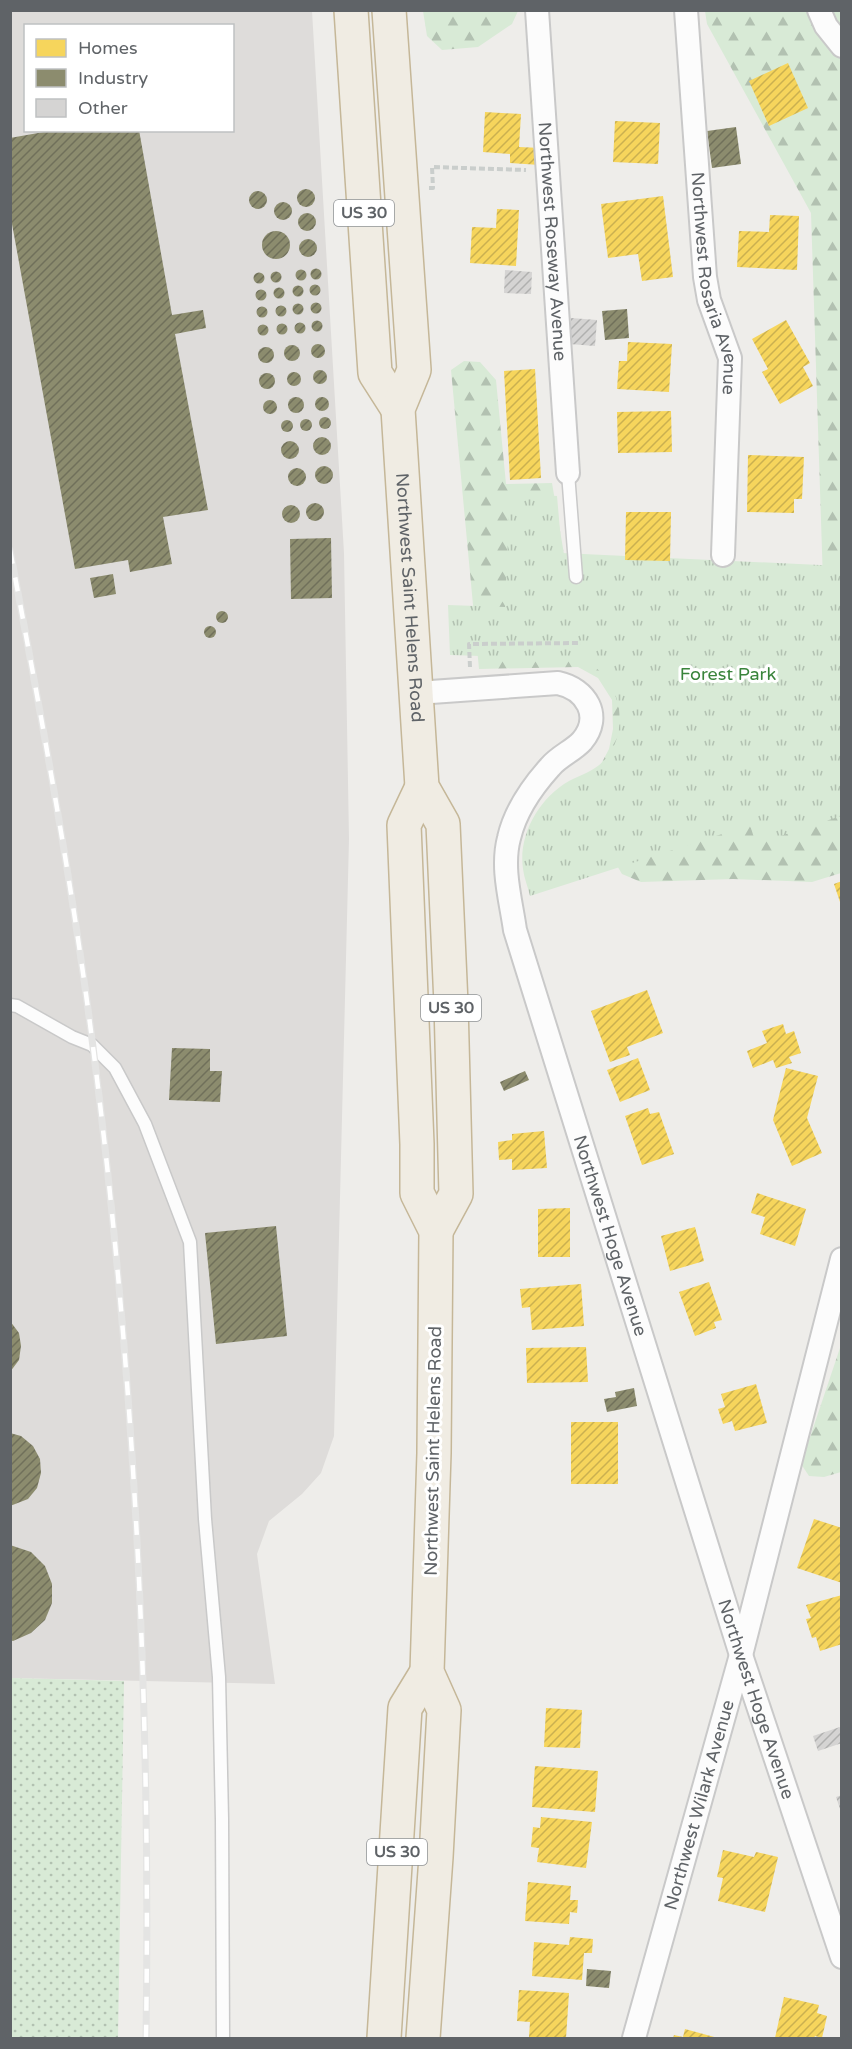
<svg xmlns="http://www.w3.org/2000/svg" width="852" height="2049" font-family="'Varela Round',sans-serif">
<defs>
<pattern id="grass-dots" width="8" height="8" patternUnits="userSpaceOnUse" patternTransform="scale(1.5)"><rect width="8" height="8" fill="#d8ead6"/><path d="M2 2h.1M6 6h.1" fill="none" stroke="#b2c1b1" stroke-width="1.8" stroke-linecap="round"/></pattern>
<pattern id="forest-firs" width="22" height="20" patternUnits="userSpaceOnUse" patternTransform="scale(1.5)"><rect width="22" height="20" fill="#d8ead6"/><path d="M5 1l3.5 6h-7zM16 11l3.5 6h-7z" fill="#b2c1b1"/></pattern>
<pattern id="park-tufts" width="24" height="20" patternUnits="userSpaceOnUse" patternTransform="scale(1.5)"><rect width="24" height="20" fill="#d8ead6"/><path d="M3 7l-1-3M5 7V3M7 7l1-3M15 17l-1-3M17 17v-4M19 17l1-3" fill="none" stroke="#b2c1b1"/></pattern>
<pattern id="homes-hatch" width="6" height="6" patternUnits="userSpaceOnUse" patternTransform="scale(1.5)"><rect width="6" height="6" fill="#f6d55c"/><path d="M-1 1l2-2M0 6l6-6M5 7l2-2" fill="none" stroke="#cab050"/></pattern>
<pattern id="industry-hatch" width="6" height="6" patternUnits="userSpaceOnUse" patternTransform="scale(1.5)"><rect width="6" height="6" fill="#8c8c6e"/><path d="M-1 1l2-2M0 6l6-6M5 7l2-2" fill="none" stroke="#70705a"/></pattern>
<pattern id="building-hatch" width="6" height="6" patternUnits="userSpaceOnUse" patternTransform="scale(1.5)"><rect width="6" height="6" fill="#d5d4d3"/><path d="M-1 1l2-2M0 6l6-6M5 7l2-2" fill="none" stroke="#b0b0af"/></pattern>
</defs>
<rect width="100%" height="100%" fill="#eeedea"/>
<path fill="#dedcda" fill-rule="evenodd" d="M11,11H312L344,553L349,839L334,1436L321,1473L302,1494L269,1521L257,1554L275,1684L11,1678ZM26,26H232V130H26Z"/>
<path fill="url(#grass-dots)" d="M11,1678L124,1681L118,2038H11Z"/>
<g fill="url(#forest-firs)">
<path d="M423,11V10L518,11L512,24L478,47L442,50L427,36Z"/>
<path d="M705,11H841V873L812,882L733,879L641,882L622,874L597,832L589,787L609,749L613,729L612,700L598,678L578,667L479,669L451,370L464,361L480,362L496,380L506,484L552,483L567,572L823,582L811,213L707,24Z"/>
<path d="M841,1345V1472L824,1477L809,1476L801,1464Z"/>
</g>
<path fill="url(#park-tufts)" d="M510,493L557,496L562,553L841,566V816L756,844L750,825L530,896C528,887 524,878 523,869C518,835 539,798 569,781C583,774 597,770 607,757C618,743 621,727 619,709C616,690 602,667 583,660C574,657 560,659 551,659C517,658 484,656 450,655L448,605L505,607Z"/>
<g fill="url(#homes-hatch)">
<path d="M788,63L808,108L769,126L749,81Z"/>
<path d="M485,112L521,114L519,147L541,148L540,165L510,163V154L483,152Z"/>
<path d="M615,121L660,123L658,164L613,162Z"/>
<path d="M663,196L673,277L642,281L638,254L608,258L601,204Z"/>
<path d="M497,209L519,210L516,266L470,263L472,227L496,228Z"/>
<path d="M770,215L799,216L797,270L737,267L739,231L769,232Z"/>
<path d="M786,320L810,363L803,367L813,386L780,404L762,372L768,369L752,339Z"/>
<path d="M628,342L672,344L669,392L617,389L619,361H627Z"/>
<path d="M535,369L541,478L510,480L504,371Z"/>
<path d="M671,411L672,452L618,453L617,412Z"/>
<path d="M748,455L804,457L802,499H794V513L747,512Z"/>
<path d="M626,512H671L670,561L625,560Z"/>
<path d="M842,881V905H841L834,884Z"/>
<path d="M647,990L663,1033L627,1047L630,1055L610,1062L591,1011Z"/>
<path d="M783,1024L786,1034L794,1031L801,1053L789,1057L792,1063L776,1068L773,1060L753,1068L747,1051L767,1043L762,1031Z"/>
<path d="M638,1058L650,1090L620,1102L607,1070Z"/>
<path d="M786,1068L818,1076L807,1118L822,1153L792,1166L773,1120Z"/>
<path d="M648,1108L650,1114L659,1112L674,1154L642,1165L625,1116Z"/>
<path d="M544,1131L547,1168L512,1170V1159L499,1160L498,1142L512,1140V1134Z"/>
<path d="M757,1193L806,1209L795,1246L760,1234L765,1217L751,1213Z"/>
<path d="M570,1208V1257H538V1209Z"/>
<path d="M695,1227L704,1261L670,1271L661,1236Z"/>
<path d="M709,1282L722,1320L714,1322L716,1328L695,1336L679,1292Z"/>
<path d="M581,1284L584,1326L532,1330L530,1307L522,1308L520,1289Z"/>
<path d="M586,1347L588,1382L527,1383L526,1348Z"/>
<path d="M756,1384L767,1423L735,1431L732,1421L723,1424L718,1409L725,1407L721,1394Z"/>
<rect x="571" y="1422" width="47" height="62"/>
<path d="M814,1519L842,1528V1583L797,1568Z"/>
<path d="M842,1595V1644L820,1651L816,1637L812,1638L806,1619L811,1618L806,1605Z"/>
<path d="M546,1708L582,1710L580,1748L544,1747Z"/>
<path d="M535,1766L598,1771L595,1812L532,1807Z"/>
<path d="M541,1817L592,1822L586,1868L537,1862L539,1848L531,1847L533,1827L540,1828Z"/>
<path d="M723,1850L754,1857L756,1852L778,1857L765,1912L718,1901L723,1878L717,1877Z"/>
<path d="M528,1882L571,1886L570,1900H578L577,1913L570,1912L569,1924L525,1921Z"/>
<path d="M570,1937L593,1939L592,1953H584L582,1980L532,1976L534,1942L569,1945Z"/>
<path d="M519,1990L569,1993L566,2038L529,2037L530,2022L517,2021Z"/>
<path d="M784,1997L819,2005L817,2013L827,2016L822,2038L815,2036L814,2038H775Z"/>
<path d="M685,2029L718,2038H673L674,2035L683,2037Z"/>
</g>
<g fill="url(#industry-hatch)">
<path d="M736,127L741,164L712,168L707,131Z"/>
<path d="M55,130H139L172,315L203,310L206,328L175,334L208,510L163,517L172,564L130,572L128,560L75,569L10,213V138Z"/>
<circle cx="306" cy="198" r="9"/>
<circle cx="258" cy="200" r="9"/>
<circle cx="283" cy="211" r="9"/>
<circle cx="307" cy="222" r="9"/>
<circle cx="276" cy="245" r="14"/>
<circle cx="308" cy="248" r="9"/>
<circle cx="316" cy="274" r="5.5"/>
<circle cx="301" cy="275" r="5.5"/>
<circle cx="276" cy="277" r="5.5"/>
<circle cx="259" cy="278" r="5.5"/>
<circle cx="315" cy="290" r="5.5"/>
<circle cx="298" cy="291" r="5.5"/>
<circle cx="279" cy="293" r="5.5"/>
<circle cx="261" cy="295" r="5.5"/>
<circle cx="316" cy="308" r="5.5"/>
<circle cx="298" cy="309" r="5.5"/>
<circle cx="281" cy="311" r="5.5"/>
<circle cx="262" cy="312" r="5.5"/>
<path d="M627,309L629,338L605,340L602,311Z"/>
<circle cx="317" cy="326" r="5.5"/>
<circle cx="300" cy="328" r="5.5"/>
<circle cx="282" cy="329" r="5.5"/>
<circle cx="263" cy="330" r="5.5"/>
<circle cx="318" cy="351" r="7"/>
<circle cx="292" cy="353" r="8"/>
<circle cx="266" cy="355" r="8"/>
<circle cx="320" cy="377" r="7"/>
<circle cx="294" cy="379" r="7"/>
<circle cx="267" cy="381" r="8"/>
<circle cx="322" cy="404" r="7"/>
<circle cx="296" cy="405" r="8"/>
<circle cx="270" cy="407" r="7"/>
<circle cx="325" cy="423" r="6"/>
<circle cx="306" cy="425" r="6"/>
<circle cx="287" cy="426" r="6"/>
<circle cx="322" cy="446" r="9"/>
<circle cx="290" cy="450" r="9"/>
<circle cx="324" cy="475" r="9"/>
<circle cx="297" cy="477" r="9"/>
<circle cx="315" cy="512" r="9"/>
<circle cx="291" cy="514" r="9"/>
<path d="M331,538L332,598L291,599L290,539Z"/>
<path d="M113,574L116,594L94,598L90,578Z"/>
<circle cx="222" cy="617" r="6"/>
<circle cx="210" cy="632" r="6"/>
<path d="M172,1048L210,1049V1071H222L220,1102L169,1100Z"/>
<path d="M525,1071L529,1080L504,1091L500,1082Z"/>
<path d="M276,1226L287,1336L216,1344L205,1233Z"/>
<path d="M10,1321L19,1333L21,1346L19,1360L10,1372Z"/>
<path d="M634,1388L637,1406L607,1412L604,1399L616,1397L615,1392Z"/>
<path d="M10,1433L21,1436L33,1446L40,1459L41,1473L37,1488L28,1499L10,1506Z"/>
<path d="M10,1545L31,1552L45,1566L52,1584V1603L45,1620L31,1633L13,1641L10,1640Z"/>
<path d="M587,1969L611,1971L609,1988L586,1986Z"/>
</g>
<g fill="url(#building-hatch)">
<path d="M505,270L532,272L531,294L504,293Z"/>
<path d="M571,318L597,320L595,346L569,344Z"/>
<path d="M840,1727L842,1743L818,1751L813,1736Z"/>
<path d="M842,1795V1812H841L836,1797Z"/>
</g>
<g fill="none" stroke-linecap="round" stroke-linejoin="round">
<g stroke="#c9c9c9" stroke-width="15">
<g id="lane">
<path d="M568,473L576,577"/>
<path d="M10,1005L17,1006L72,1037L92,1045L115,1068L145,1124L190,1242L205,1519L219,1677L222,1819L223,2038"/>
</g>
</g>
<g stroke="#c9c9c9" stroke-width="26">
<g id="street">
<path id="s1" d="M537,10L568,473"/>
<path id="s2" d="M686,10L705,277L709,300L730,358L723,555"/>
<path d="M819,10L826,26L842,46"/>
<path id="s3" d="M417,693L558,683C586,689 603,716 582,741C573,751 559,756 550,767C532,787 515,812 509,838C501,868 511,901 515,930L741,1655L842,1957"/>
<path id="s4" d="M634,2038L741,1655L842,1259"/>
</g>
</g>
<g stroke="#c5b798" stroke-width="36">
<g id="highway">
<path d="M351,10L375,373L398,409"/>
<path id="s5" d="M389,10L414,370L398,409L422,787L443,824L451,1004L456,1194L436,1231"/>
<path d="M422,787L404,825L417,1144V1193L436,1231L434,1453L427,1672L444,1710L436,1857L423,2038"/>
<path d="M384,2038L405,1708L427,1672"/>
</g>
</g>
<g stroke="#cacecc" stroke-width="4" stroke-dasharray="6 3" stroke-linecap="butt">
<path d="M429,188H433L432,167L526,170"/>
<path d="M470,667L469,644L581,643"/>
</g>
<use href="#lane" stroke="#fcfcfc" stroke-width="12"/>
<use href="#street" stroke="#fcfcfc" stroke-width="22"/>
<use href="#highway" stroke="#f0ece3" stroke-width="33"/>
<g stroke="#e4e4e3" stroke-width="7">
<path id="rail" d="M10,550C41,715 72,881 93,1047C135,1376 151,1707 146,2038"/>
</g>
<use href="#rail" stroke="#fff" stroke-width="4.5" stroke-dasharray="14" stroke-linecap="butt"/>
</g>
<g text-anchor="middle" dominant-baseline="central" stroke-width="6" stroke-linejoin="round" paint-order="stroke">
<g fill="#fff" stroke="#8f9295" stroke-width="1.5">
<rect x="334" y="200" width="60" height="26" rx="4.5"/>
<rect x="421" y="995" width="60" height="26" rx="4.5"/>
<rect x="367" y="1839" width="60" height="26" rx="4.5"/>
</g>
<g font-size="16" font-weight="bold" fill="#5f6367">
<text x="364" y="213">US 30</text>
<text x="451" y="1008">US 30</text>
<text x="397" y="1852">US 30</text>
</g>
<g font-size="18" fill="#5f6367" stroke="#fff">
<text stroke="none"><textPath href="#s1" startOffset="232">Northwest Roseway Avenue</textPath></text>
<text stroke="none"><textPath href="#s2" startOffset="276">Northwest Rosaria Avenue</textPath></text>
<text stroke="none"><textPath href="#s5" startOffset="592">Northwest Saint Helens Road</textPath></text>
<text stroke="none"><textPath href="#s3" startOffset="756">Northwest Hoge Avenue</textPath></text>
<text transform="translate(433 1451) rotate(-89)">Northwest Saint Helens Road</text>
<text stroke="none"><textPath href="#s3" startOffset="1242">Northwest Hoge Avenue</textPath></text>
<text stroke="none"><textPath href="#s4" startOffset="242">Northwest Wilark Avenue</textPath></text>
</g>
<g font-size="18" fill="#39843b" stroke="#fff">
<text x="728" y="674">Forest Park</text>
</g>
</g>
<rect width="852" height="2049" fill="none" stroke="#5f6367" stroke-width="24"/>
<rect x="24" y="24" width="210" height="108" fill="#ffffff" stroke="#bfc1c2" stroke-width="1.5"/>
<rect x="36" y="39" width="30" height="18" fill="#f6d55c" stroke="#bfc1c2" stroke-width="1.5"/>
<text x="78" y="54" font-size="18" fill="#5f6367">Homes</text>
<rect x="36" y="69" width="30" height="18" fill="#8c8c6e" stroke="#bfc1c2" stroke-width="1.5"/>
<text x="78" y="84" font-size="18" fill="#5f6367">Industry</text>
<rect x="36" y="99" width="30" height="18" fill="#d5d4d3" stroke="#bfc1c2" stroke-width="1.5"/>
<text x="78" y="114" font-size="18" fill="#5f6367">Other</text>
</svg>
